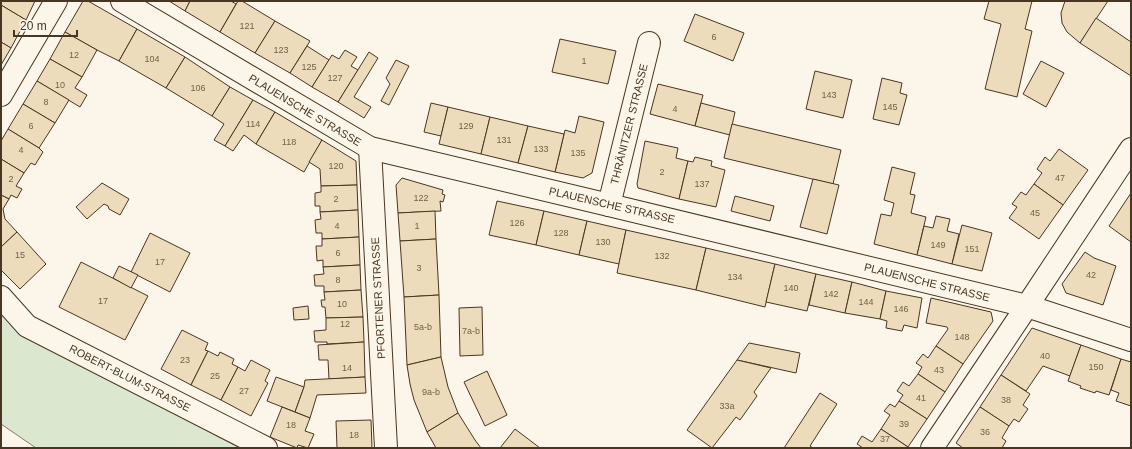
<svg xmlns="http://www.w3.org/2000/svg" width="1132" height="449" font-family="Arial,sans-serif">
<rect width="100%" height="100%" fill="#fbf6e9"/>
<path fill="#dce7d0" stroke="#887966" d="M1,312L22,334L240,448H36L1,424Z"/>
<g fill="#ecdcbc" stroke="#4a3520">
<path d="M1,1H35L26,20L1,5Z"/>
<path d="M83,1H88L137,29L119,61L97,50L65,32Z"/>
<path d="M169,1H190L185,11Z"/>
<path d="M190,1H231L236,4L220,32L185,11Z"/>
<path d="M238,1H242L275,21L255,53L220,32Z"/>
<path d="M989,1H1032L1025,29L1032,31L1017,97L985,89L1001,24L984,19Z"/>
<path d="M1065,1H1108L1080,43L1067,32L1062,23L1061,13Z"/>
<path d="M1,5L26,20L11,48L1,42Z"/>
<path d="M695,14L744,33L733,61L684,41Z"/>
<path d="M1096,18L1131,42V76L1080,43Z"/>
<path d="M275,21L310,41L290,73L255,53Z"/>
<path d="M137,29L185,57L166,88L119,61Z"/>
<path d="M65,32L97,50L82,77L50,59Z"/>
<path d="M560,39L616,51L608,84L552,72Z"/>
<path d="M1,42L11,48L1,65Z"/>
<path d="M307,46L329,60L312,87L290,73Z"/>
<path d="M345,50L357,57L351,66L358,70L338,102L312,87L332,55L339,59Z"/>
<path d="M369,52L378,58L354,97L371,107L364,118L338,102Z"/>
<path d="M185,57L230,87L212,116L166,88Z"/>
<path d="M50,59L82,77L75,88L87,95L80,107L37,81Z"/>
<path d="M396,60L409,66L389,105L381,101L390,84L386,78Z"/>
<path d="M1041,61L1064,73L1046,107L1023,94Z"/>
<path d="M815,71L852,80L843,118L806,109Z"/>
<path d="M882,78L902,83L900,93L907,95L899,125L873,119Z"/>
<path d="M37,81L69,100L55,123L23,104Z"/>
<path d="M658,84L703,95L695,126L650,114Z"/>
<path d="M230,87L253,100L225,146L214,140L224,124L212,116Z"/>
<path d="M253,100L275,112L256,144L244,135L233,151L225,146Z"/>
<path d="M431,103L448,107L441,136L424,132Z"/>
<path d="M701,103L735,112L730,135L695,126Z"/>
<path d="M23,104L55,123L39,148L8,129Z"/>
<path d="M448,107L490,117L481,154L439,144Z"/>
<path d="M275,112L322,140L304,172L256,144Z"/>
<path d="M579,116L604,122L592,173L583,178L555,172L565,130L575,133Z"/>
<path d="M490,117L528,126L518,163L481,154Z"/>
<path d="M732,124L841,150L833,184L724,158Z"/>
<path d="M528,126L564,134L555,172L518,163Z"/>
<path d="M8,129L39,148L43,152L35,165L31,163L24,173L1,159V141Z"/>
<path d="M322,140L356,161L357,185L321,186L320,169L309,162Z"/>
<path d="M645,141L678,148L676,158L688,161L679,199L638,188L637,184Z"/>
<path d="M1059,149L1088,170L1063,205L1034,184L1042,173L1037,169L1045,157L1050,161Z"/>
<path d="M695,157L712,161L711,166L725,170L716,207L679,199L688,161L693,162Z"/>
<path d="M1,159L24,173L16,186L22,189L17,198L11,195L9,199L1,195Z"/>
<path d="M892,167L915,173L910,194L915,195L911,213L926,217L917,255L874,244L881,214L891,216L894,203L884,200Z"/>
<path d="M402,178L443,190L442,194L445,195L443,202L440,201L441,211L398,213L396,185Z"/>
<path d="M813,179L839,185L827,234L800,227Z"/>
<path d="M102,183L129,199L120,215L109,209L108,206L104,204L87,219L76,207Z"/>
<path d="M1034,184L1063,205L1039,239L1009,218L1017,207L1012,204L1021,192L1026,195Z"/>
<path d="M357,185L358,210L320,212V206H315V193L321,192V186Z"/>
<path d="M1131,193V242L1109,226Z"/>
<path d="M1,195L9,199L3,209L5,219L17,232L1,247Z"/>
<path d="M735,196L774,206L770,221L731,211Z"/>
<path d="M497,201L544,211L536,245L489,235Z"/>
<path d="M358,210L359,237L322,239V233H316L315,220L321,219L320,212Z"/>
<path d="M435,211L436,239L400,241L398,213Z"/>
<path d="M544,211L587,221L579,255L536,245Z"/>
<path d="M936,216L950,219L947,231L959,234L952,264L917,255L924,226L933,228Z"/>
<path d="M587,221L626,230L619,264L579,255Z"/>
<path d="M962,225L992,233L982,271L952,264Z"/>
<path d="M626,230L706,248L696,290L617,273Z"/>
<path d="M17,232L46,264L20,289L1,270V247Z"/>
<path d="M150,233L190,253L170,292L131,272Z"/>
<path d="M359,237L360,265L323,267V260L317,261L316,246H322V239Z"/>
<path d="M436,239L439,295L404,297L400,241Z"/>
<path d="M706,248L775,264L765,307L696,290Z"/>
<path d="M1085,252L1094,258L1116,266L1103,305L1066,293L1062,284Z"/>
<path d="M81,262L148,296L125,340L59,307Z"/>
<path d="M775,264L816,274L807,311L766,302Z"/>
<path d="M360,265L361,290L324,292V286H315L314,275L324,274L323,267Z"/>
<path d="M119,266L138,275L131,288L113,278Z"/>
<path d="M816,274L852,282L845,313L809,305Z"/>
<path d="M852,282L886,291L880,319L845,313Z"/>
<path d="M361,290L363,317L326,318L325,307H322L321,300H325L324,292Z"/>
<path d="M886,291L922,298L917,328L904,325L902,331L886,328L887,321L880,319Z"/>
<path d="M439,295L441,357L407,365L404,297Z"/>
<path d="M931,298L991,312L993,321L963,364L936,346L948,329L947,327L926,323Z"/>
<path d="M308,306L309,319L294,320L293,308Z"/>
<path d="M482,307L483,355L460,356L459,308Z"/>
<path d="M363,317L364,342L327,344V342H315L314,331L326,330V318Z"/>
<path d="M1032,328L1081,345L1070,376L1043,366L1026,391L1001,375Z"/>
<path d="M182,330L208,343L205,350L208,351L191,385L161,369Z"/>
<path d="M364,342L365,377L329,379L328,360H319L318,345Z"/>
<path d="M749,343L800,353L796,373L737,360Z"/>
<path d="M1081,345L1121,359L1109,395L1096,391L1095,393L1080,388L1081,386L1068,381Z"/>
<path d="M936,346L963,364L945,392L918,374L922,367L916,363L923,354L928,358Z"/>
<path d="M208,351L218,356L220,352L234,359L232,364L238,367L221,400L191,385Z"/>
<path d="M441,357L448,387L458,413L427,432L414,400L410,384L407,365Z"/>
<path d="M1121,359L1131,362V406L1116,401L1119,393L1111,390Z"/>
<path d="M251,360L270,370L265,381L268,383L251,416L221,400L238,367L245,371Z"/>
<path d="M737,360L771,368L754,392L757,396L740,420L736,417L712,448L687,430Z"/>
<path d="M487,371L507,415L485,426L464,382Z"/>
<path d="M918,374L945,392L927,419L899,401L903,395L897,391L903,382L909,386Z"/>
<path d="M1001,375L1030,394L1023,405L1028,409L1019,422L1014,419L1009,426L980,407Z"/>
<path d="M276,377L304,387L295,412L267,401Z"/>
<path d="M365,377L366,393L317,395L310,418L295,412L304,387L305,380Z"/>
<path d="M820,393L837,404L810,446L813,448H784Z"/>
<path d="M899,401L927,419L908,447L881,429L890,415L884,411L890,404L895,407Z"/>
<path d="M282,407L310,418L305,431L314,434L308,448L298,445L297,448L270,437Z"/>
<path d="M980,407L1009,426L1002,438L1006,441L1002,448H963L956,443Z"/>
<path d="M458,413L475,440L481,448H436L427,432Z"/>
<path d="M371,420L372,448H337L336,421Z"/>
<path d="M515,429L540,448H500Z"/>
<path d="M881,429L908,447V448H863L857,444L862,436L872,442Z"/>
</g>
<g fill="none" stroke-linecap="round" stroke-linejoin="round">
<g stroke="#4a3520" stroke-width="24">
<g id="minor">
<path d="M122,1L370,148L609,205L1027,306L1131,340"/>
<path d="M1,95L56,1"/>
<path d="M370,148L386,448"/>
<path d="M609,205L649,43"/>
<path d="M1,297L27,326L266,448"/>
<path d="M932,448L1027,306L1131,149"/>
</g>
</g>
<use href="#minor" stroke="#fbf6e9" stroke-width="22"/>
</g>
<g text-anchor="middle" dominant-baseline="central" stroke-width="3" stroke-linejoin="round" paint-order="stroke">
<g font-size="9" fill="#725f47">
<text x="247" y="26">121</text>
<text x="714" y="37">6</text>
<text x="281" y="50">123</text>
<text x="74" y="55">12</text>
<text x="152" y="59">104</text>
<text x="584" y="61">1</text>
<text x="309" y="67">125</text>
<text x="335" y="78">127</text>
<text x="60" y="85">10</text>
<text x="198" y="88">106</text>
<text x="829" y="95">143</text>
<text x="46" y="102">8</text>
<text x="890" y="107">145</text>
<text x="675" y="109">4</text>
<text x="253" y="124">114</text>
<text x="31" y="126">6</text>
<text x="466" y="126">129</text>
<text x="504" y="140">131</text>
<text x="289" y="142">118</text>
<text x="541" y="149">133</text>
<text x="21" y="150">4</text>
<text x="578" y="153">135</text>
<text x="336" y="166">120</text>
<text x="662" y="172">2</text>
<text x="1060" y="178">47</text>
<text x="11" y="179">2</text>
<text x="702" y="184">137</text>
<text x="421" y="198">122</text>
<text x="336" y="199">2</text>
<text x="1035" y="213">45</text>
<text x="517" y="223">126</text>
<text x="337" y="226">4</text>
<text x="417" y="226">1</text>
<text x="561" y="233">128</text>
<text x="603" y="242">130</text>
<text x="938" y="245">149</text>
<text x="972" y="249">151</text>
<text x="338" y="253">6</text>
<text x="20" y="255">15</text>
<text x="662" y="256">132</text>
<text x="160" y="262">17</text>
<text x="419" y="268">3</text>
<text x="1091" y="275">42</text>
<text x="735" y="277">134</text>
<text x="338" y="280">8</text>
<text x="791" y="288">140</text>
<text x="831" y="294">142</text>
<text x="103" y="301">17</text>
<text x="866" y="302">144</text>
<text x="342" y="304">10</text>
<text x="901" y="309">146</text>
<text x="345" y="324">12</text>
<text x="423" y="327">5a-b</text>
<text x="471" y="331">7a-b</text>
<text x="962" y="337">148</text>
<text x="1045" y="356">40</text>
<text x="185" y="360">23</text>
<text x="1096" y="367">150</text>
<text x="347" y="368">14</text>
<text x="939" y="370">43</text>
<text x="215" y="376">25</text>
<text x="244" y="391">27</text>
<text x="431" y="392">9a-b</text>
<text x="921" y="398">41</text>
<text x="1006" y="400">38</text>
<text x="727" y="406">33a</text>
<text x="904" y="424">39</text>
<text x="291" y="425">18</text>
<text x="985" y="432">36</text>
<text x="354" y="435">18</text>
<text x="885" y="439">37</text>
</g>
<g font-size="11" fill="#4a3520" stroke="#fbf6e9">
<text transform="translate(305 110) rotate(31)">PLAUENSCHE STRASSE</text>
<text transform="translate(629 124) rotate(-76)">THRÄNITZER STRASSE</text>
<text transform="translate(612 205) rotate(13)">PLAUENSCHE STRASSE</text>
<text transform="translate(927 282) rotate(14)">PLAUENSCHE STRASSE</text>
<text transform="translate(378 298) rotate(-93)">PFORTENER STRASSE</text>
<text transform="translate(130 378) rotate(27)">ROBERT-BLUM-STRASSE</text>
</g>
</g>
<rect width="1132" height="449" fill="none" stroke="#4a3520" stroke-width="4"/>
<path d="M14 30v6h63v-6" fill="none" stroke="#4a3520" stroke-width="2"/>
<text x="20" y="30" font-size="12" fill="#4a3520" stroke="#fbf6e9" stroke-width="3" paint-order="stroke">20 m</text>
</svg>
